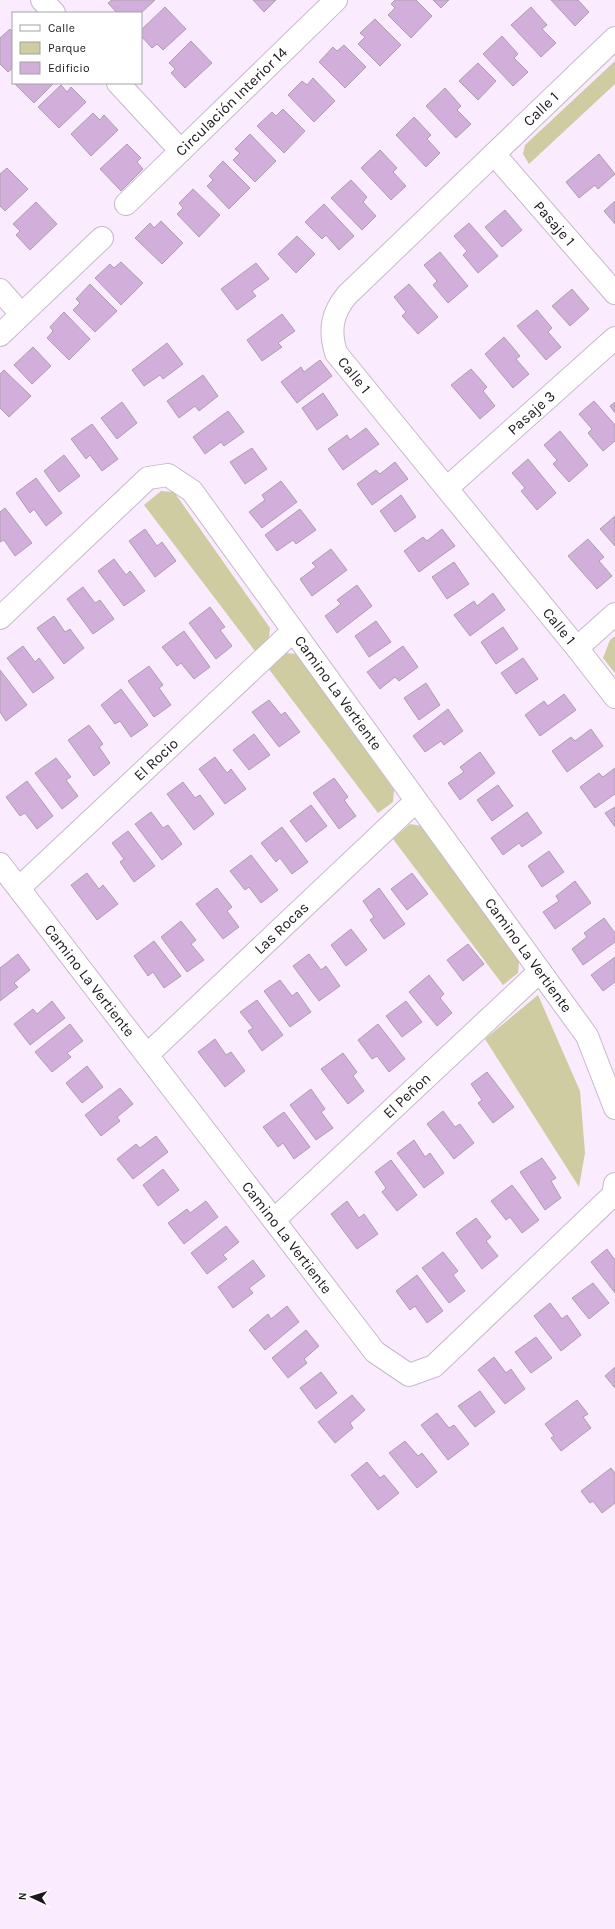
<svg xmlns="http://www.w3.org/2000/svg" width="615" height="1929" font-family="Karla,sans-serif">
<rect width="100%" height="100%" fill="#faecfe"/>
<g fill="#cecca0">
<path d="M615,61V84L529,164L523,154L525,145Z"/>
<path d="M161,491L174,492L270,628L269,639L255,651L144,505Z"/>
<path d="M615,636V673L603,658L610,640Z"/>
<path d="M285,653L297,654L394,790L393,802L378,813L268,668Z"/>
<path d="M410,824L422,826L519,962L518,973L503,985L393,839Z"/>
<path d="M538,995L580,1091L585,1153L579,1187L485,1039Z"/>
</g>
<g fill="#d2afdb" stroke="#ac9faf">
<path d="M112,0H155L141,13H117L108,3Z"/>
<path d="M253,0H276L264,12Z"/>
<path d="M395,0H416L432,16L411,38L388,15L395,8L391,4Z"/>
<path d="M433,0H449L441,8Z"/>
<path d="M551,0H578L589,12L575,26Z"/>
<path d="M165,7L186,29L163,50L157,44L152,48L141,36V30Z"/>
<path d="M531,7L547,25L542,29L556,43L541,57L511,25Z"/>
<path d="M375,19L401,45L380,66L358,44L365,37L360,33Z"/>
<path d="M10,29L13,32V68L8,72L0,64V38Z"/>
<path d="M502,36L518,54L514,58L528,72L513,86L483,54Z"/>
<path d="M191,41L212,63L185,88L171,73L175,69L169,63Z"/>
<path d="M344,45L366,67L345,88L319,62L333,47L337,51Z"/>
<path d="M478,63L496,81L478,100L459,81Z"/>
<path d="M313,78L335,101L314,122L288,95L302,81L307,85Z"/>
<path d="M14,83H54L34,103Z"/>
<path d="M61,85L67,92L71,87L86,102L59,128L38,107Z"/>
<path d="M445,88L461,106L457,110L471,124L456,138L426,106Z"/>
<path d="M283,109L305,131L284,153L257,126L272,112L276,116Z"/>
<path d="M93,113L100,120L104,115L118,130L91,156L71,134Z"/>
<path d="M414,117L431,135L427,139L440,153L426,167L396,135Z"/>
<path d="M250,134L276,161L255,182L233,160L240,153L235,149Z"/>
<path d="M127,144L141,158L137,162L143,169L121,191L100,169Z"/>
<path d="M380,150L397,168L393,172L406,186L391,200L361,168Z"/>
<path d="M599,154L615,174L598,189L595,185L579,198L566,182Z"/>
<path d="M223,161L250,188L229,209L207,186L213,180L209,176Z"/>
<path d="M7,168L28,189L5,211L0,206V174Z"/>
<path d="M351,180L367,197L363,202L376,216L362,230L331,198Z"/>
<path d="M193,189L220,215L199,237L177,214L183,208L179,203Z"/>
<path d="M615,201V224L604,211Z"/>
<path d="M36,202L57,224L30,250L16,235L20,231L13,224Z"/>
<path d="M324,204L354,236L339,250L326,235L322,239L305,222Z"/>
<path d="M505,210L522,230L502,247L485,227Z"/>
<path d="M161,221L183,243L162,264L135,238L150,223L154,228Z"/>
<path d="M469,223L498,256L478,273L463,255L467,251L454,236Z"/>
<path d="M297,236L315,254L296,273L278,254Z"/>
<path d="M440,252L468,286L448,303L433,285L437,281L424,265Z"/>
<path d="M121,262L143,283L121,305L95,278L110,264L114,268Z"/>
<path d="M256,263L269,279L252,291L256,296L237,310L221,289Z"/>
<path d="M90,284L117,311L95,332L73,310L80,303L76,299Z"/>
<path d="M409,284L438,317L418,334L402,316L406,312L394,297Z"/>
<path d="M572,289L589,309L570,326L552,306Z"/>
<path d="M537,310L552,328L548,332L561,347L546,360L517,326Z"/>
<path d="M64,312L90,339L69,360L47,338L53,331L50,327Z"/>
<path d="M282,314L295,331L278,343L282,347L262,361L247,340Z"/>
<path d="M504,337L520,356L516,359L529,374L513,388L485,354Z"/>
<path d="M167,343L183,364L163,379L160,375L144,386L132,370Z"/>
<path d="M33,347L51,366L32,384L14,365Z"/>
<path d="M320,360L332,376L297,403L281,382L301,367L304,372Z"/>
<path d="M471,369L487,387L483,391L495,406L480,419L451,385Z"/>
<path d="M4,370L31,396L9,417L0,408V374Z"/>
<path d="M203,375L218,396L199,411L195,406L179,418L167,401Z"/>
<path d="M323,393L338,415L317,430L302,408Z"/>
<path d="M594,401L615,425V441L603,451L588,433L592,429L579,414Z"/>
<path d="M122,402L137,423L117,439L101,418Z"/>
<path d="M615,402V413L610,406Z"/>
<path d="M228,411L244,432L224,446L221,442L205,454L193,437Z"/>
<path d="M92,424L118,459L102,471L90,455L86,459L71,439Z"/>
<path d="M366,428L379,444L343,470L328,449L347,435L350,440Z"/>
<path d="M560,431L588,465L569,482L553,464L557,460L544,445Z"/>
<path d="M252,448L267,469L245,484L230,462Z"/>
<path d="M64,455L80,476L59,492L44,471Z"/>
<path d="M528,459L556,493L537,510L521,491L525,488L512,473Z"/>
<path d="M395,462L408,479L372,505L357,484L376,470L380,474Z"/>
<path d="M36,478L62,513L46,526L34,509L30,513L16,493Z"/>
<path d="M281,481L297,502L262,528L249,512L265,500L262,495Z"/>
<path d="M401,495L416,517L395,532L380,511Z"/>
<path d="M5,508L32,543L15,556L4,540L0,542V512Z"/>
<path d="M300,509L316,530L296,544L293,540L277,551L265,535Z"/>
<path d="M615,516V546L600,529Z"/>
<path d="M145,529L157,546L162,542L176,561L155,577L129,541Z"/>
<path d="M442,529L455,546L419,572L404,551L423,537L427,541Z"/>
<path d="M588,539L604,557L599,561L612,576L597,589L568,556Z"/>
<path d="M331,549L347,570L312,596L300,579L316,567L312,563Z"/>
<path d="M114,559L126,575L130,571L145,591L124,606L98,571Z"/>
<path d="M454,562L469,584L447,599L432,577Z"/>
<path d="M357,585L372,606L337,633L325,616L341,604L337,600Z"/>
<path d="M83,587L95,603L100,600L114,619L93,634L67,599Z"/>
<path d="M493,593L505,610L470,636L454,615L474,601L477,606Z"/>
<path d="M210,607L225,627L220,630L232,646L216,659L189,623Z"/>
<path d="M54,616L65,632L70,629L84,648L64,664L37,628Z"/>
<path d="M376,621L391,642L369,657L355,636Z"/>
<path d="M503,627L518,649L496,664L481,642Z"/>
<path d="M184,631L210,667L194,679L181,663L177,666L162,647Z"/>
<path d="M23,646L35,662L39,658L54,678L33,693L7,658Z"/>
<path d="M403,646L418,667L399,681L395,677L380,689L367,672Z"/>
<path d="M523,658L538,679L516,694L501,673Z"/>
<path d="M149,666L163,685L159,688L171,705L154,717L128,681Z"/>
<path d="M0,670L27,705L6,721L0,712Z"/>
<path d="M426,683L440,705L419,720L404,698Z"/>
<path d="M121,689L148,725L131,737L120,721L115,724L101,705Z"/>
<path d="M564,694L576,710L540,736L525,715L544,701L548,706Z"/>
<path d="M269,700L281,715L285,712L300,732L279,747L252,712Z"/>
<path d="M448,709L463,731L444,745L441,741L425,752L413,736Z"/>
<path d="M89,725L103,744L99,747L110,763L94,776L68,740Z"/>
<path d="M591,729L603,746L567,772L552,751L571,737L575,741Z"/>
<path d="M254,734L270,755L249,770L233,750Z"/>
<path d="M480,752L495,773L460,800L448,783L464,772L460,767Z"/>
<path d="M215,757L227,773L231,769L246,789L225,804L199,769Z"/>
<path d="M56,758L71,777L66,780L78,796L62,809L35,773Z"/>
<path d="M615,768V794L595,808L580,787L599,773L603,777Z"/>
<path d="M334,778L348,797L344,800L356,816L339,829L313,793Z"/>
<path d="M27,781L53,816L37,829L25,813L20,816L6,797Z"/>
<path d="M183,782L195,798L200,795L214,814L194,830L167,794Z"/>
<path d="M498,785L513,806L492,821L477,800Z"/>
<path d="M311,805L327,826L306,842L290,821Z"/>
<path d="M615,807V827L605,813Z"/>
<path d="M151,812L163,828L168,825L182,844L162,860L135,824Z"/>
<path d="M527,812L542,833L522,847L519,843L503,855L491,838Z"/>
<path d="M282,827L308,862L292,874L280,858L276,862L261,843Z"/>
<path d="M128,831L155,866L134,882L120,862L124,859L112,843Z"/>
<path d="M549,851L564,872L542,887L528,866Z"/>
<path d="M251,855L278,890L261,903L249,887L245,890L230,871Z"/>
<path d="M87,873L99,889L103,885L118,904L97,920L71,885Z"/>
<path d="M412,873L428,894L407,910L391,889Z"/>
<path d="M575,881L591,903L555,929L543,912L559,901L556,896Z"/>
<path d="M217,888L232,907L227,911L239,927L223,939L196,904Z"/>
<path d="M379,888L405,924L384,939L370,920L374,917L363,901Z"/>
<path d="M604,918L615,933V942L583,965L572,949L587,937L584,933Z"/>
<path d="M181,921L196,940L191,944L204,960L187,972L161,937Z"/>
<path d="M351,929L367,950L346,966L331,945Z"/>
<path d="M154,941L181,976L164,988L153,972L148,976L134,956Z"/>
<path d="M468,944L484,964L463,981L447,960Z"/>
<path d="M18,954L30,970L14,983L18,987L0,1001V968Z"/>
<path d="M309,954L321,970L326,966L340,986L319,1001L293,966Z"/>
<path d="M615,957V982L603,991L591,975Z"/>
<path d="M429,975L444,994L440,998L452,1013L437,1026L409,992Z"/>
<path d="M280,980L292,996L297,992L311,1012L290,1027L264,991Z"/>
<path d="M257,1000L283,1035L262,1051L248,1031L253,1028L240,1012Z"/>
<path d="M52,1001L65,1018L30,1045L14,1024L33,1009L37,1014Z"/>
<path d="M406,1001L422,1022L402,1037L386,1016Z"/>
<path d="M70,1024L83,1041L67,1053L71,1057L52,1072L35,1052Z"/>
<path d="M378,1024L405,1059L389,1072L377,1056L372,1059L358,1040Z"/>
<path d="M215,1039L226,1055L231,1052L245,1071L225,1087L198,1052Z"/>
<path d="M343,1053L357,1072L353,1076L364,1091L348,1104L321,1069Z"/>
<path d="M87,1066L103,1087L82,1103L66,1083Z"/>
<path d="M487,1072L514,1107L493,1123L478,1103L482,1100L471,1084Z"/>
<path d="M120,1088L133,1104L117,1117L120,1121L101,1136L85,1115Z"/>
<path d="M311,1089L325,1109L321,1112L333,1128L316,1140L290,1105Z"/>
<path d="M443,1111L455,1127L460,1124L474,1143L454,1159L427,1124Z"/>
<path d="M284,1112L310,1147L294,1159L283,1143L278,1147L263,1127Z"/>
<path d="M156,1136L168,1152L133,1179L117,1159L136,1144L140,1148Z"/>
<path d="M414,1140L425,1157L430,1153L444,1173L424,1188L397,1153Z"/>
<path d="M542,1158L556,1178L551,1181L561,1198L545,1210L520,1172Z"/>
<path d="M391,1160L417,1195L397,1211L382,1192L386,1188L375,1172Z"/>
<path d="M163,1169L179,1190L158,1206L143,1185Z"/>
<path d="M512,1185L539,1220L522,1233L510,1217L506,1220L491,1201Z"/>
<path d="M206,1201L218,1217L184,1244L168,1223L187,1209L190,1213Z"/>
<path d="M347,1201L359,1218L364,1214L378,1234L357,1249L331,1214Z"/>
<path d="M476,1218L491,1237L486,1241L498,1256L482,1269L456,1233Z"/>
<path d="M226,1226L239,1242L223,1255L227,1259L207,1274L191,1253Z"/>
<path d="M607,1249L615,1260V1293L591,1262Z"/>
<path d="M443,1252L458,1271L453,1275L465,1291L449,1303L422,1268Z"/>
<path d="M253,1260L265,1276L249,1288L253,1293L233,1308L218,1287Z"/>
<path d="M417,1275L443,1311L427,1323L415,1306L410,1310L396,1291Z"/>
<path d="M593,1283L609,1303L589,1319L572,1298Z"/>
<path d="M550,1303L562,1319L567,1315L581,1335L561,1351L534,1316Z"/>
<path d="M287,1306L299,1322L265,1350L249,1330L268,1314L271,1319Z"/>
<path d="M306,1330L319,1346L304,1359L307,1363L288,1378L272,1358Z"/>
<path d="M536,1337L552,1358L531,1373L515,1352Z"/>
<path d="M494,1357L506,1373L511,1369L525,1389L505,1404L478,1370Z"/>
<path d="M615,1367V1388L605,1376Z"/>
<path d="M321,1372L337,1393L316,1409L300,1388Z"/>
<path d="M480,1391L495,1412L475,1427L458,1406Z"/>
<path d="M352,1395L365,1410L350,1423L353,1428L335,1443L318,1422Z"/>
<path d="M577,1400L588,1414L583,1417L591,1428L561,1451L551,1438L554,1436L545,1424Z"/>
<path d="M437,1413L449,1428L454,1425L469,1444L448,1460L421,1425Z"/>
<path d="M405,1441L418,1456L422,1453L437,1472L417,1488L389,1453Z"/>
<path d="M367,1462L380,1478L384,1475L399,1493L378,1510L351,1475Z"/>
<path d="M611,1468L615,1473V1503L602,1513L593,1501L590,1503L581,1491Z"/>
</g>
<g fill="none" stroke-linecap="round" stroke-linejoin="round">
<g stroke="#c6b9ca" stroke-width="24">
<g id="minor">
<path d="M42,0L54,13"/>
<path id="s1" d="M615,38L347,295C332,313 329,330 336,353L577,648L615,697"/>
<path d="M118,83L181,151"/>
<path id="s2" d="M494,154L615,293"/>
<path id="s3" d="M126,204L336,0"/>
<path d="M0,290L21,314"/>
<path d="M0,335L102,238"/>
<path id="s4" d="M447,488L615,338"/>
<path id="s5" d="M0,618L148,478L168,475L192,491L587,1036L615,1108"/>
<path d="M577,648L615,614"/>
<path id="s6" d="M0,864L375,1352L409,1375L434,1366L613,1195L615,1184"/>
<path id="s7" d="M19,888L293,631"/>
<path id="s8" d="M147,1055L416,801"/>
<path id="s9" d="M274,1220L540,971"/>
</g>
</g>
<use href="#minor" stroke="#fff" stroke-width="22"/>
</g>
<g text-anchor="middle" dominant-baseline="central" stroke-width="3.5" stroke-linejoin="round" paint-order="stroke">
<g font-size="15" fill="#1b171d" stroke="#fff">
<text stroke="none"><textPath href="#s3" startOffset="147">Circulación Interior 14</textPath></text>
<text transform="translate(541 109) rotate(-44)">Calle 1</text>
<text stroke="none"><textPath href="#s2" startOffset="92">Pasaje 1</textPath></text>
<text stroke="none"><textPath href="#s1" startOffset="462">Calle 1</textPath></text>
<text stroke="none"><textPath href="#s4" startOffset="113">Pasaje 3</textPath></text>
<text stroke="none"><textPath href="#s1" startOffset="786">Calle 1</textPath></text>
<text stroke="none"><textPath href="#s5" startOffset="502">Camino La Vertiente</textPath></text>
<text stroke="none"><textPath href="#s7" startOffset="188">El Rocio</textPath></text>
<text stroke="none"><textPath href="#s8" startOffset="185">Las Rocas</textPath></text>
<text stroke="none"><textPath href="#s5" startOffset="826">Camino La Vertiente</textPath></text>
<text stroke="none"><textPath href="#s6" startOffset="147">Camino La Vertiente</textPath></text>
<text stroke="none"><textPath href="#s9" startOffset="182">El Peñon</textPath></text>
<text stroke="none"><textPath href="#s6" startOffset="471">Camino La Vertiente</textPath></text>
</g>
</g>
<rect x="12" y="12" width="130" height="72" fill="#ffffff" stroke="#a4a2a5"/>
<rect x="20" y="25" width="20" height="6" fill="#ffffff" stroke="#a4a2a5"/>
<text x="48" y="32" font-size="12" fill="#1b171d">Calle</text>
<rect x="20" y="42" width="20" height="12" fill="#cecca0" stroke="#a4a2a5"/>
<text x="48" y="52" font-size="12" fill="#1b171d">Parque</text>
<rect x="20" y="62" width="20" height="12" fill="#d2afdb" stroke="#a4a2a5"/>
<text x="48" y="72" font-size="12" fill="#1b171d">Edificio</text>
<g transform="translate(32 1897) rotate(274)" stroke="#ffffff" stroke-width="3" paint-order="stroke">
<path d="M0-3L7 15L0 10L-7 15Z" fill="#1b171d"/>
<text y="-6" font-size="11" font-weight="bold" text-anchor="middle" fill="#1b171d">N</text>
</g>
</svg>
